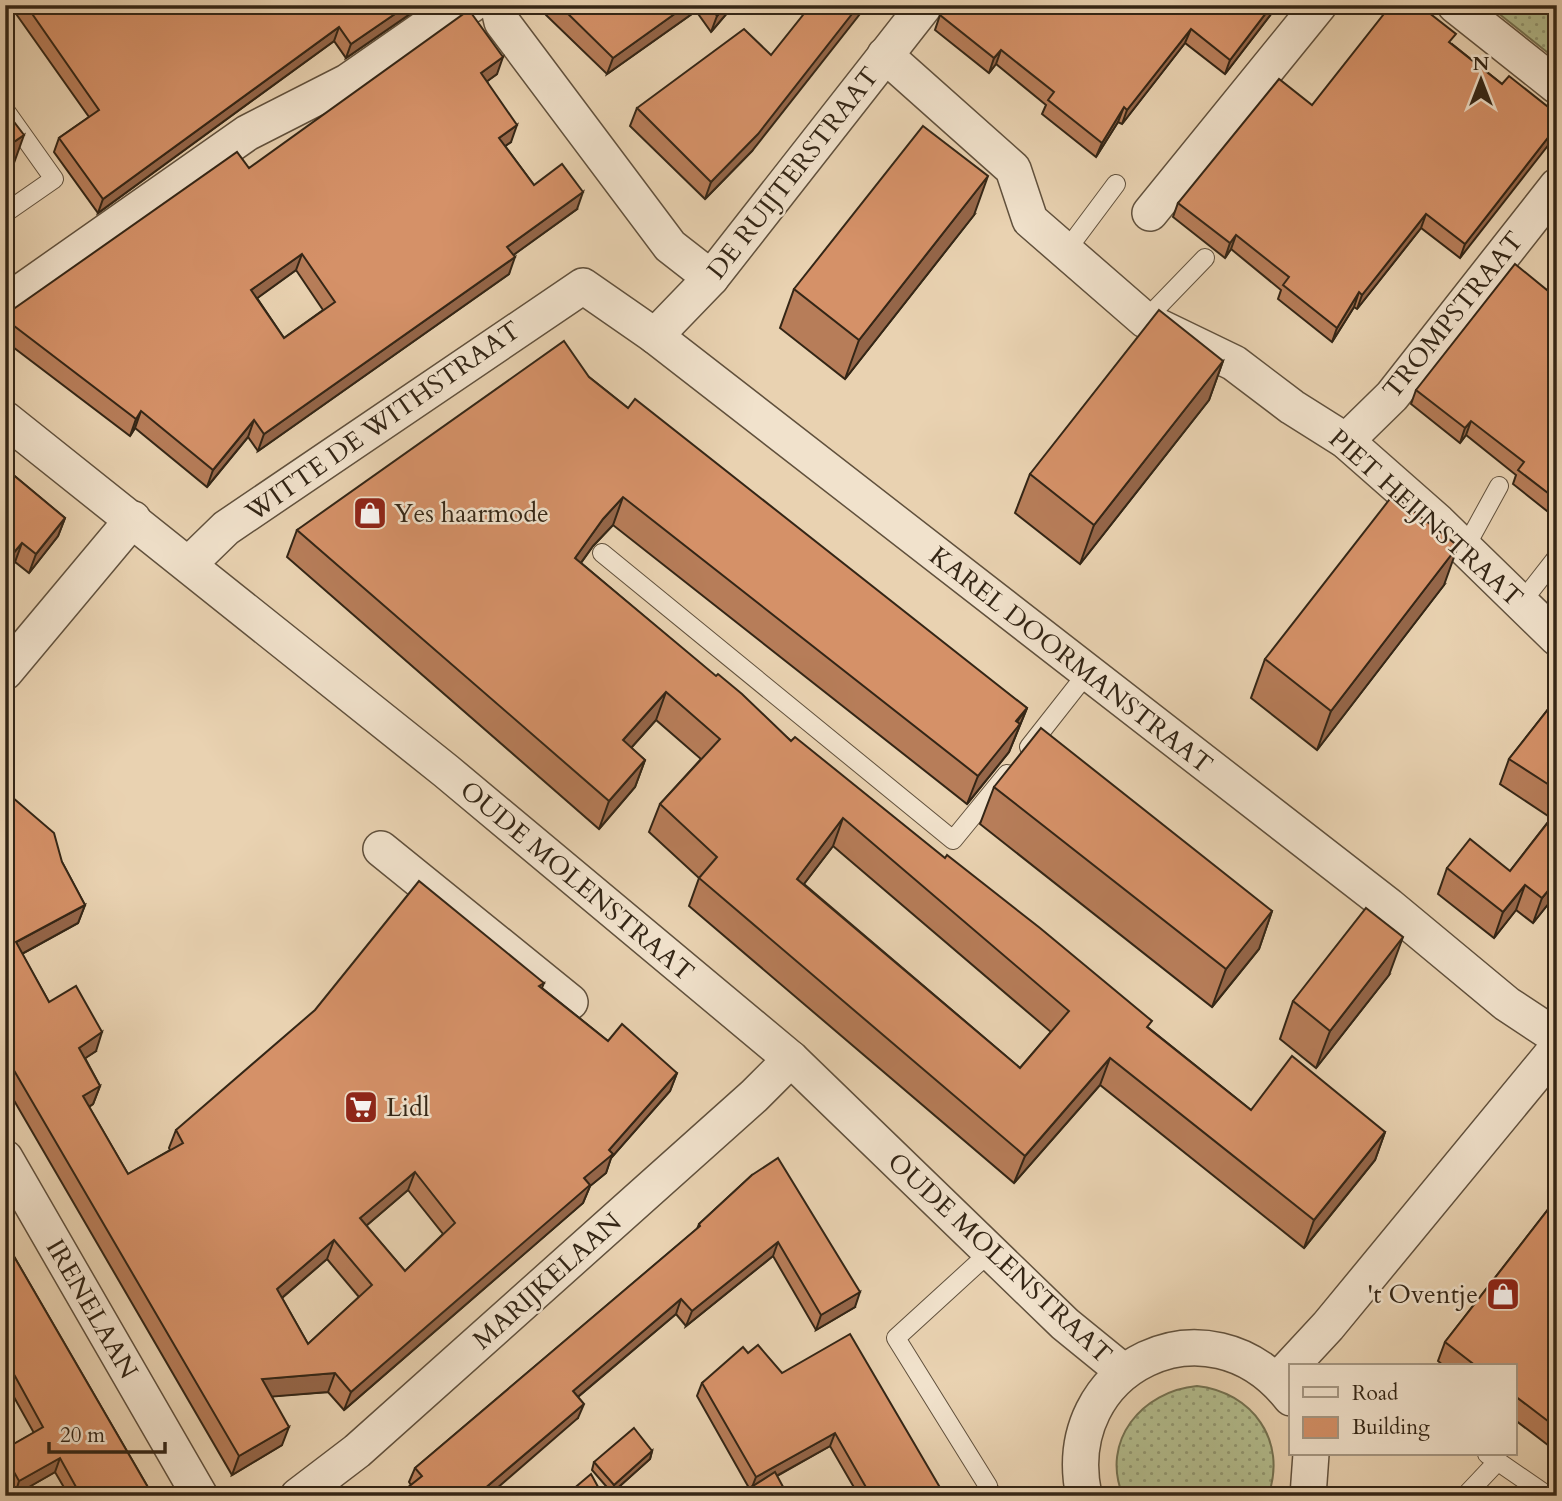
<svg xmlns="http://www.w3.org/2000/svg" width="1562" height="1501" font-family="Cardo,serif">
<defs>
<pattern id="grass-dots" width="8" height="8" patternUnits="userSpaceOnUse" patternTransform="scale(1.75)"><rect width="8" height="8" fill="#b3bd8e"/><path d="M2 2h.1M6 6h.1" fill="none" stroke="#929973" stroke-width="1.8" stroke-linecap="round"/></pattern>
</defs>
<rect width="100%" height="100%" fill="#e9d2b1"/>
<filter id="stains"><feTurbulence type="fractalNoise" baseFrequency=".00286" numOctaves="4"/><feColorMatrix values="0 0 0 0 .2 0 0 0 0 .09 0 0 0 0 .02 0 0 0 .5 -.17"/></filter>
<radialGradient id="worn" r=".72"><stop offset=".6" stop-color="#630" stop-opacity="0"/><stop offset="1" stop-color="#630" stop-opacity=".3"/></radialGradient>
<g fill="url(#grass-dots)" stroke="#747252" stroke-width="2">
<path d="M1488,5H1557V60Z"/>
<path d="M1197,1386C1252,1392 1288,1441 1268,1496H1123C1100,1441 1142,1391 1197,1386Z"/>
<path d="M993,1479L1004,1496H961Z"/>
</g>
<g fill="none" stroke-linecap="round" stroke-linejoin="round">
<g stroke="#61513d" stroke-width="20">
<g id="lane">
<path d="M5,110L54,179L5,213"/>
<path d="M1066,251L1116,184"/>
<path d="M1145,320L1205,258"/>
<path d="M1465,548L1499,486"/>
<path d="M602,553L953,840L1007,774"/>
<path d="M1521,603L1557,557"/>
<path d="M1029,747L1088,672"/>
<path d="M1487,1454L1548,1496"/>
<path d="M988,1486L896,1338L989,1253"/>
<path d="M1465,1496L1498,1461"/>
</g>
</g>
<g stroke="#61513d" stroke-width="38">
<g id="street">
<path d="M498,5L502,22L670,246L711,278"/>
<path d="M1455,5L1557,86"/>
<path d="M885,55L1013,169L1030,220L1145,320L1234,363L1292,407L1346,441L1438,522L1557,638"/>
<path d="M1150,213L1319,5"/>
<path d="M5,303L247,133L347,82L455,7L471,5"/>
<path d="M655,336L711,278L925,5"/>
<path d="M5,419L446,771L791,1059L1065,1324L1124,1372"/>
<path d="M1346,441L1392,396L1557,186"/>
<path d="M189,564L226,528L583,286L655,336L1389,906L1507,1004L1557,1037"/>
<path d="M5,672L133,519"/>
<path d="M381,849L570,1002"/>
<path d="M5,1158L200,1496"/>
<path d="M1277,1381L1328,1326L1557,1048"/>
<path d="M298,1496L357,1451L754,1096L791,1059"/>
<path d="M1084,1496C1056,1366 1209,1293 1291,1398"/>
<path d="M1308,1496L1311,1454"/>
</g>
</g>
<use href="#lane" stroke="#f1e2cc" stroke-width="18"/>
<use href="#street" stroke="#f1e2cc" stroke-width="35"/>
</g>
<g fill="#b77d59" stroke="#342616" stroke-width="2" fill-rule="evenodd">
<path d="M17,5H423L346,58L334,41L98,213L54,152L59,138L89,117L14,11Z"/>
<path d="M550,5H734L711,32L696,11L607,74L546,15Z"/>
<path d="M948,5H1278L1225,74L1185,43L1122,124L1118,122L1096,157L1042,114L1046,105L996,64L989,73L935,30L940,15Z"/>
<path d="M1452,44L1502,84L1557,114L1460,258L1421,228L1357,309L1354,307L1332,342L1278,299L1281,290L1231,249L1225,258L1173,217L1178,203L1312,105Z"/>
<path d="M497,74L487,81L511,142L505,146L534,185L577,209L513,255L509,274L258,451L248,437L207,487L135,428L130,436L5,341V315L249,168ZM296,270L323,310L284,338L257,298Z"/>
<path d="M637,108L752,151L705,199L630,126Z"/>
<path d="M974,215L845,379L780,328L794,289Z"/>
<path d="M1557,278V519L1513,484L1516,475L1466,435L1460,443L1411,404L1416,390L1547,290Z"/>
<path d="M1223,361L1209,400L1080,564L1015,513L1030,474Z"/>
<path d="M589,377L628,408L1027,708L1009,752L967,804L613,525L593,546L581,563L791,741L1251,1110L1385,1132L1375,1160L1304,1248L1100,1085L1014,1183L689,906L699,878L649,832L660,804L701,759L656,720L631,748L645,760L635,787L599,829L287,557L297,530ZM833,846L1051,1032L1020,1068L804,884Z"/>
<path d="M5,468L65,518L58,536L29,573L15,562L5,574Z"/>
<path d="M1444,585L1317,750L1251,698L1265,659Z"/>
<path d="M1557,698V893L1533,923L1516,910L1494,938L1438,894L1447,868L1510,871L1551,818L1500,784L1509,759Z"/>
<path d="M994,787L1272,911L1259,949L1212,1007L980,824Z"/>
<path d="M5,791L62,862L85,905L78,923L22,954L49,1002L96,1051L85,1058L100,1086L93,1104L89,1107L128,1174L170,1150L169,1148L176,1130L544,983L542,988L608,1041L677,1073L670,1091L611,1158L606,1173L590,1186L583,1203L344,1410L328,1392L272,1396L282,1445L232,1475L5,1085ZM408,1190L443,1234L405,1271L366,1226ZM327,1259L359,1297L308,1344L282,1298Z"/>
<path d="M1389,975L1316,1068L1280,1039L1293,1001Z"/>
<path d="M752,1175L855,1307L816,1330L773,1256L686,1326L676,1314L578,1397V1418L411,1485L409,1482L415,1468L697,1229L699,1224Z"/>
<path d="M1557,1198V1452L1515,1420V1366H1444L1438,1361L1445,1342Z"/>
<path d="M5,1241L153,1496H69L55,1472L15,1495L5,1478V1449L34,1433L5,1381Z"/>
<path d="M748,1353L782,1373L941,1496H859L830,1446L777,1476L749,1488L697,1396L702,1383Z"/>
<path d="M652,1451L650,1459L612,1493L592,1470L594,1462Z"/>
</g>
<g fill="#956649" stroke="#342616" stroke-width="2">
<path d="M408,5H423L346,58L351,44Z"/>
<path d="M687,5H698L696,11L607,74L613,58Z"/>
<path d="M726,5H734L711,32L717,16Z"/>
<path d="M859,5H867L752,151L705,199L711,182Z"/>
<path d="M1272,5H1278L1225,74L1230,60Z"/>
<path d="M339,27L334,41L98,213L103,199Z"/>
<path d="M1191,29L1185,43L1122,124L1127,110Z"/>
<path d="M1001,50L996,64L989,73L994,58Z"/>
<path d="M503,57L497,74L475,90L481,73Z"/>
<path d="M1124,107L1118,122L1096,157L1102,143Z"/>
<path d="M517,125L511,142L492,155L499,138Z"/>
<path d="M1557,126V134L1460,258L1465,244Z"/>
<path d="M24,135L10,174L5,177V148Z"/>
<path d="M988,176L974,215L845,379L859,340Z"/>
<path d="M583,192L577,209L501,264L507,247Z"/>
<path d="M1426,214L1421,228L1357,309L1362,295Z"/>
<path d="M1236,235L1231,249L1225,258L1230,243Z"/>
<path d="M302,254L296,270L245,307L251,290Z"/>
<path d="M515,257L509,274L258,451L264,434Z"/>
<path d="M1359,292L1354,307L1332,342L1337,328Z"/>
<path d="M1223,361L1209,400L1080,564L1094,525Z"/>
<path d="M141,411L135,428L130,436L136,419Z"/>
<path d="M254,420L248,437L207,487L213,470Z"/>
<path d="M1471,421L1466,435L1460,443L1465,428Z"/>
<path d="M623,497L613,525L593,546L565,585L575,558L603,519Z"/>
<path d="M65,518L58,536L29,573L36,554Z"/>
<path d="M22,543L15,562L5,574V563Z"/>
<path d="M1458,546L1444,585L1317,750L1331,711Z"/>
<path d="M666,692L656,720L613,768L623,740Z"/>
<path d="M1027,708L1009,752L967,804L978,776Z"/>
<path d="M645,760L635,787L599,829L609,801Z"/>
<path d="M843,818L833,846L787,906L797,879Z"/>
<path d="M1557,880V893L1533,923L1542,898Z"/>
<path d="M1525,885L1516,910L1494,938L1503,912Z"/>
<path d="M85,905L78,923L9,961L16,942Z"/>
<path d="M1272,911L1259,949L1212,1007L1226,969Z"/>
<path d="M1403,937L1389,975L1316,1068L1330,1031Z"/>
<path d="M102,1032L96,1051L72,1067L79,1048Z"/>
<path d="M1110,1058L1100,1085L1014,1183L1025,1156Z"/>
<path d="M677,1073L670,1091L611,1158L606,1173L590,1186L583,1203L344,1410L351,1392L584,1178Z"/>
<path d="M100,1086L93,1104L76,1114L83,1096Z"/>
<path d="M1385,1132L1375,1160L1304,1248L1314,1220Z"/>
<path d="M415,1172L408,1190L353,1237L360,1218Z"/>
<path d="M334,1240L327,1259L270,1308L277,1289Z"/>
<path d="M778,1242L773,1256L686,1326L692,1311Z"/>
<path d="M860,1292L855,1307L816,1330L821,1315Z"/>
<path d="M681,1299L676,1314L568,1405L573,1391Z"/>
<path d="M335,1373L328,1392L255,1398L262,1379Z"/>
<path d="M584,1404L578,1418L488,1496L484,1489Z"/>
<path d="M289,1427L282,1445L232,1475L239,1456Z"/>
<path d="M835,1433L830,1446L751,1490L756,1477Z"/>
<path d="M652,1451L650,1459L612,1493L614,1485Z"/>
<path d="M60,1458L55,1472L15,1495L19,1481Z"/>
</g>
<g fill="#d59168" stroke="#342616" stroke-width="2" fill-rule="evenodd">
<path d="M26,5H408L351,44L339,27L103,199L59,138L99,110Z"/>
<path d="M559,5H687L613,58Z"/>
<path d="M710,5H726L717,16Z"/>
<path d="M811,5H859L758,134L711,182L637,108L744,29L771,55Z"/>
<path d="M948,5H1272L1230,60L1191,29L1127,110L1124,107L1102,143L1048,100L1054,92L1001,50L994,58L940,15Z"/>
<path d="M1391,5H1419L1456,34L1449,42L1502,84L1509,76L1557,114V126L1465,244L1426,214L1362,295L1359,292L1337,328L1283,285L1289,277L1236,235L1230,243L1178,203L1279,79L1312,105Z"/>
<path d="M469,10L503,57L481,73L517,125L499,138L534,185L562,164L583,192L507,247L515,257L264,434L254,420L213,470L141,411L136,419L5,319V315L237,152L249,168ZM302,254L335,302L284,338L251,290Z"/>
<path d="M5,110L24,135L5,148Z"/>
<path d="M923,126L988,176L859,340L794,289Z"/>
<path d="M1515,264L1547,290L1557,278V500L1518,470L1524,462L1471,421L1465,428L1416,390Z"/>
<path d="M1159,310L1223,361L1094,525L1030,474Z"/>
<path d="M564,341L589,377L628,408L635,399L1027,708L1016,721L1020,724L978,776L623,497L603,519L575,558L716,676L718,674L742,694L791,741L795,737L945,858L947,855L1040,928L1152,1021L1147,1027L1251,1110L1292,1056L1385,1132L1314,1220L1110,1058L1025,1156L699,878L717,857L660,804L720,739L666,692L623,740L645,760L609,801L297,530ZM843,818L1069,1011L1020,1068L797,879Z"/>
<path d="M5,468L65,518L36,554L22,543L5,563Z"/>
<path d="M1393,495L1458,546L1331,711L1265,659Z"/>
<path d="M1557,698V790L1509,759Z"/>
<path d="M1041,728L1272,911L1226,969L994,787Z"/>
<path d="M5,791L54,833L62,862L85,905L16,942L49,1002L76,986L102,1032L79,1048L100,1086L83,1096L128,1174L183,1143L176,1130L315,1010L419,881L544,983L539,986L608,1041L622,1024L677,1073L609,1150L613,1154L584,1178L590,1185L351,1392L335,1373L262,1379L289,1427L239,1456L5,1055ZM415,1172L455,1223L405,1271L360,1218ZM334,1240L372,1285L308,1344L277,1289Z"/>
<path d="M1557,811V880L1542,898L1525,885L1503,912L1447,868L1470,839L1510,871Z"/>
<path d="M1366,908L1403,937L1330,1031L1293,1001Z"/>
<path d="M778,1158L860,1292L821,1315L778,1242L692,1311L681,1299L573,1391L584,1404L484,1489L490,1496H397L422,1476L415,1468L700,1226L699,1224L752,1175Z"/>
<path d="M1557,1198V1428L1515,1396V1366H1476L1445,1342Z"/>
<path d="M5,1241L153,1496H81L60,1458L19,1481L5,1456V1449L43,1427L5,1358Z"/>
<path d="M850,1334L942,1491L935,1496H871L835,1433L756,1477L702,1383L743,1347L748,1353L758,1345L782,1373Z"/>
<path d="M634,1428L652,1451L614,1485L594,1462Z"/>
<path d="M775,1472L788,1496H737Z"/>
<path d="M591,1474L603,1496H565Z"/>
</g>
<defs>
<g id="shop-square" transform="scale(1.75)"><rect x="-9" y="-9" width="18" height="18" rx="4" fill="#8f2418" stroke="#f1e2cc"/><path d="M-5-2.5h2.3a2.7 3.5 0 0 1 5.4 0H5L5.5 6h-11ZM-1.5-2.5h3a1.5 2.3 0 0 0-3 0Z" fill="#fff"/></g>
<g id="supermarket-square" transform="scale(1.75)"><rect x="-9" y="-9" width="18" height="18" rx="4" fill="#8f2418" stroke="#f1e2cc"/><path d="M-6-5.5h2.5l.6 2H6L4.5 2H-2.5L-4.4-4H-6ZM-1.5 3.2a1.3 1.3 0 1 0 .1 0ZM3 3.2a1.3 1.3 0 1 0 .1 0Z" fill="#fff"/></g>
</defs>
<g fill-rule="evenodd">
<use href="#shop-square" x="370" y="513"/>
<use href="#supermarket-square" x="361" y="1107"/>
<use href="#shop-square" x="1503" y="1294"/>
</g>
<g text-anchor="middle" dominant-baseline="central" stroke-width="5" stroke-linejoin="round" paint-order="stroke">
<g font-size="26" fill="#342616" stroke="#f1e2cc">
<text transform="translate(793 173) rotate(-52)">DE RUIJTERSTRAAT</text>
<text transform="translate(1453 315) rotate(-51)">TROMPSTRAAT</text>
<text transform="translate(383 421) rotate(-35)">WITTE DE WITHSTRAAT</text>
<text transform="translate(1426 518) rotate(42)">PIET HEIJNSTRAAT</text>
<text transform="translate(1071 660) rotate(38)">KAREL DOORMANSTRAAT</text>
<text transform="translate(577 881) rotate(40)">OUDE MOLENSTRAAT</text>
<text transform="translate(1000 1258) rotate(43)">OUDE MOLENSTRAAT</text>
<text transform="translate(547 1281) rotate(-42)">MARIJKELAAN</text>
<text transform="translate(92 1309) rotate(60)">IRENELAAN</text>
</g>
<g font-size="26" fill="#342616" stroke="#f1e2cc" text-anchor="start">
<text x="394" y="513">Yes haarmode</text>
<text x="386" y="1107">Lidl</text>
<text x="1478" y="1294" text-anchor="end">'t Oventje</text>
</g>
</g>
<rect width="1562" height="1501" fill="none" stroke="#e9d2b1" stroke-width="28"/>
<rect x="7" y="7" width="1548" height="1487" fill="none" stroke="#342616" stroke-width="3.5"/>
<rect x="14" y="14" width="1534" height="1473" fill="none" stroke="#342616" stroke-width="2"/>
<rect x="1289" y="1364" width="228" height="91" fill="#f1e2cc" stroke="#a59783" stroke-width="2"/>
<rect x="1303" y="1387" width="35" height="10" fill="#f1e2cc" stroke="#a59783" stroke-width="2"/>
<text x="1352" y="1400" font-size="21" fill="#342616">Road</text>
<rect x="1303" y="1417" width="35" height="21" fill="#d59168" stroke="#a59783" stroke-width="2"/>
<text x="1352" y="1434" font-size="21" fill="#342616">Building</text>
<g transform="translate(1481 80)" stroke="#f1e2cc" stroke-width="5" paint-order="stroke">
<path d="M0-5L12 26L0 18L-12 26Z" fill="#342616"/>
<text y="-10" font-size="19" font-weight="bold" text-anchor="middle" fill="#342616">N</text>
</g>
<path d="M49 1442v10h116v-10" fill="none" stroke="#342616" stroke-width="3.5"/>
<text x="60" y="1442" font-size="21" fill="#342616" stroke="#f1e2cc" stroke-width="5" paint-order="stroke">20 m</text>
<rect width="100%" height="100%" filter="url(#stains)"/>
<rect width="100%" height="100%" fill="url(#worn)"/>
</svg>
